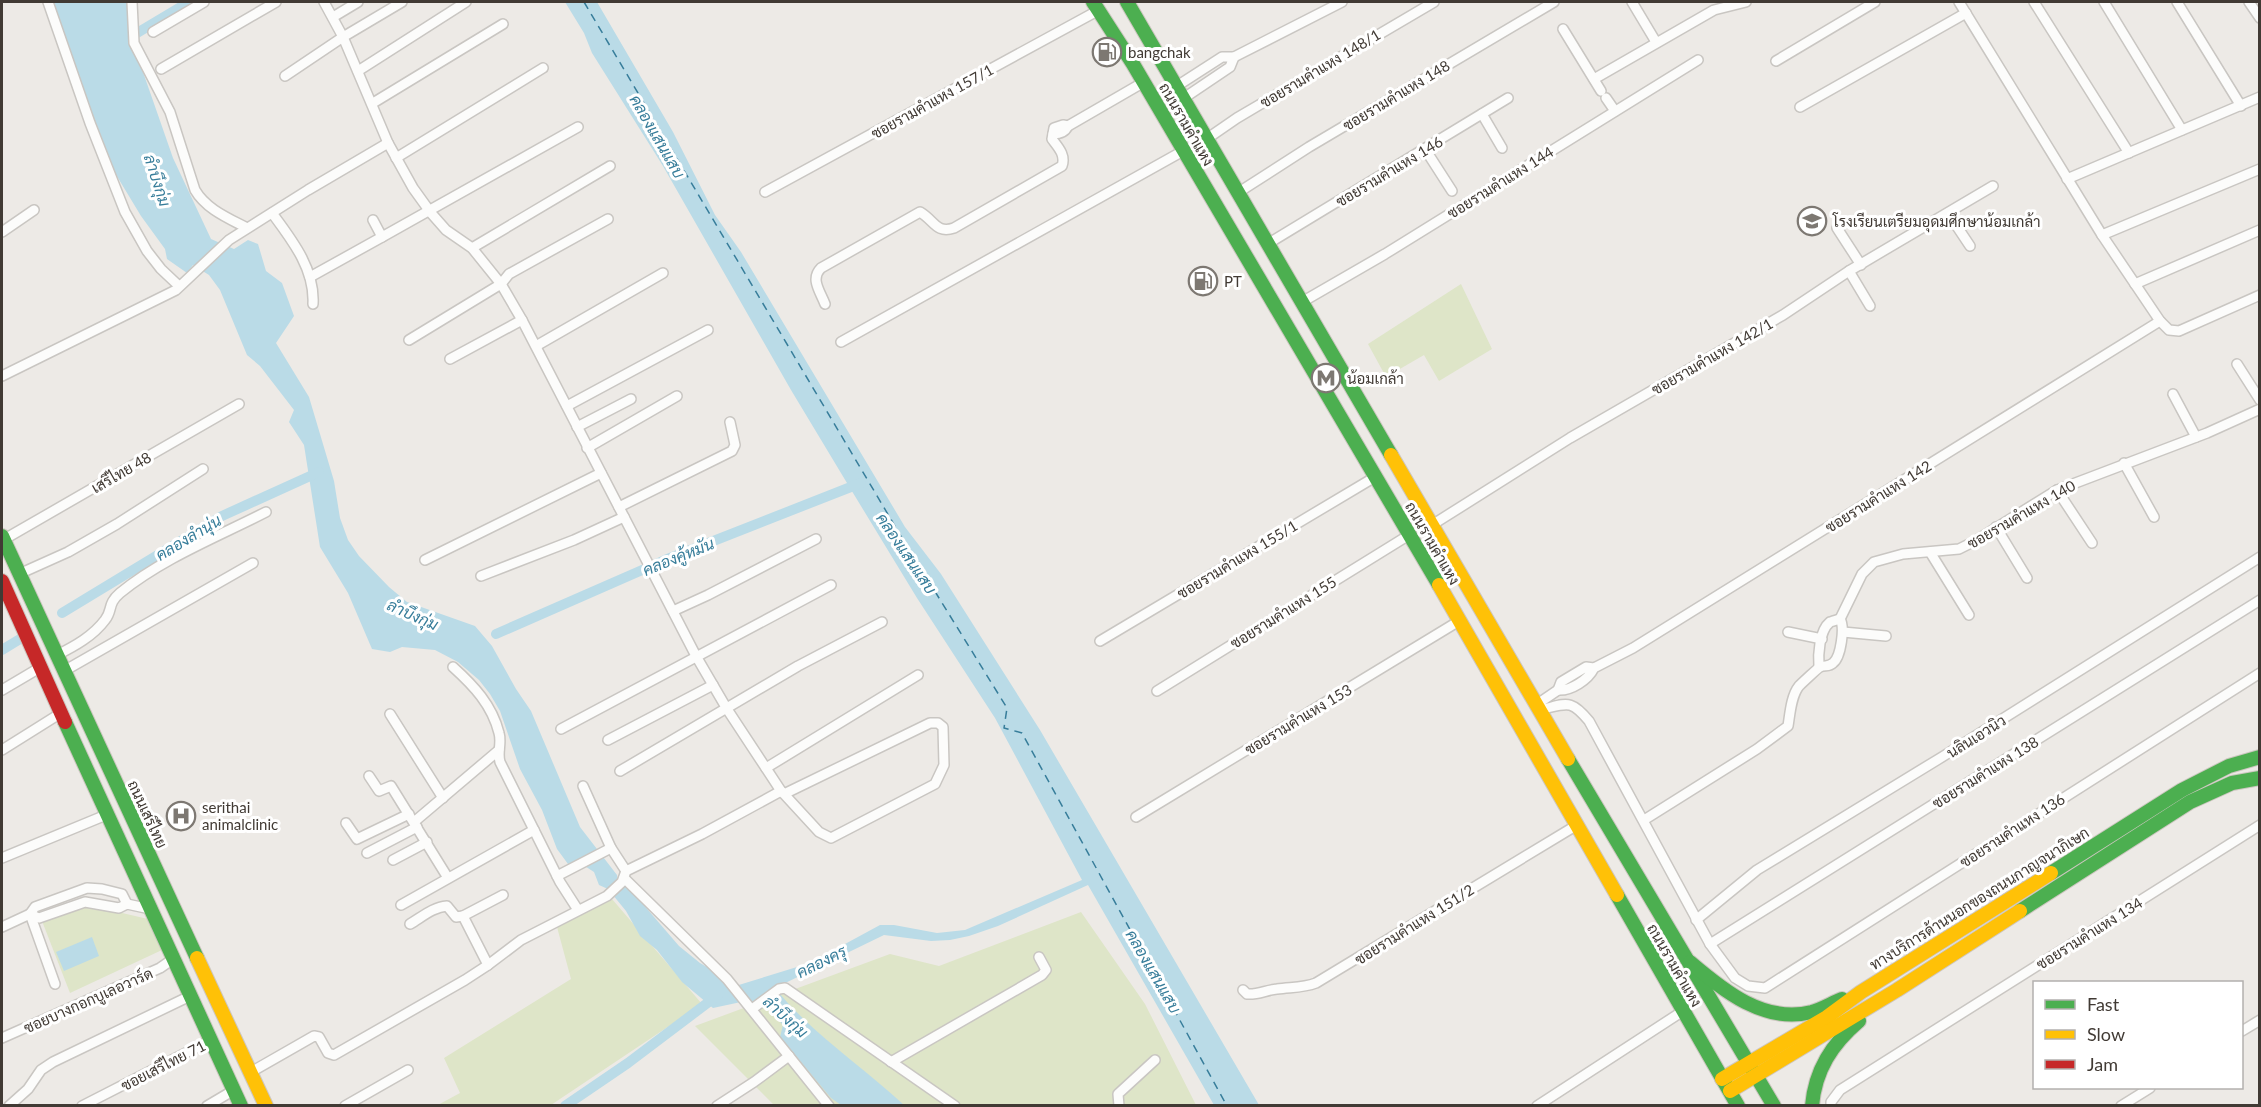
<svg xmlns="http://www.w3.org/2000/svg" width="2261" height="1107" font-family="Lato,Sarabun,sans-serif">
<rect width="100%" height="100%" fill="#edeae6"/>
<g fill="#dee5c8">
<path d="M1461,284L1492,349L1439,381L1424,355L1386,377L1368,344Z"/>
<path d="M612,899L702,1004L551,1105L436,1106L460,1093L444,1058L571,979L557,927Z"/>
<path d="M92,906L148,919L162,950L70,993L42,921Z"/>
<path d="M1081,912L1145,1004L1196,1105H774L695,1026L890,954L939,966Z"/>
</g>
<g fill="#badbe7">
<path d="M52,2H129L136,52L173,158L211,239L234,249L248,240L258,244L266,271L282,283L294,316L276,343L309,397L334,481L340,518L348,540L359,556L389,587L407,602L475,626L492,646L516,689L531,711L580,827L617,875L618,881L628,883L642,903L679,946L700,963L712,970L729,988L810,963L880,925H894L937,933L965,930L1082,880L995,718L917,598L850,488L791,390L663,166L592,53L584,33L565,2H597L673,132L715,215L741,252L905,527L941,574L1040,730L1259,1105H1214L1088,885L998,926L969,936L950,940L931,941L884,935L775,988C811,1033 862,1066 904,1105H841L831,1098L780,1037L783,1025L762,1002H741L713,1008L682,982L657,950L640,936L626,911L608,889L599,885L594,872L580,863L568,864L557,849L542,810L520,769L500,711L490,694L479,680L458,662L435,650L402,647L390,652L372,649L348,593L320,547L304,445L289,422L294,410L260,366L247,355L220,290L209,275L193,265L187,273L167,259L165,249L141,216L115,173L96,135Z"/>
<path d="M92,937L99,956L64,971L56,952Z"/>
</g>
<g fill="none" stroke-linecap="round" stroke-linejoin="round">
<g stroke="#badbe7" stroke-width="10">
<path d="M127,39L189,2"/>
<path d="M62,613L222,516L319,472"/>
<path d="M496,634L665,560L861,483"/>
<path d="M2,650L20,639"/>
<path d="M565,1106L628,1063L718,995"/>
</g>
<path stroke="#377d9a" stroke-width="1.5" stroke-dasharray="8 6" stroke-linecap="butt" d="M584,2L905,543L1007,708L1004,728L1022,733L1227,1106"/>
<g stroke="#c9c6c2" stroke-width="12">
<g id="street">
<path d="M48,2L90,123L125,212L147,251L161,269L179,286"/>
<path d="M132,2L134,43L170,112L195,190C206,209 228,218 247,228"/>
<path d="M324,2L343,37L388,143L413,188L431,213L446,230L472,248L501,284L522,320L696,656L727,709L781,791L784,794L819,832L831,838L935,784L944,765L943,727L938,723H930L784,794"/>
<path d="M1632,2L1656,42"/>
<path d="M1959,2L2102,235L2160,321L2169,330L2179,331L2260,295"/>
<path d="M2034,2L2129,153"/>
<path d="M2104,2L2182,130"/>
<path d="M2177,2L2241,106"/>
<path d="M2249,2L2260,18"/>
<path d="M333,17L358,2"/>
<path d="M1563,29L1601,91"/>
<path d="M153,32L204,2"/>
<path d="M1234,57L1342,2"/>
<path d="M1776,61L1875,2"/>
<path d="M161,69L276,2"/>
<path d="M358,71L466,2"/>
<path d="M285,76L343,37L402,2"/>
<path d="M1594,79L1714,10L1746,2"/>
<path d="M1177,86L1222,57H1234L1230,67L1184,98"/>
<path d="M1606,98L1615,111"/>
<path d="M373,103L503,24"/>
<path d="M1800,107L1966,13"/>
<path d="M1482,114L1502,148"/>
<path d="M1053,134C1060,134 1065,132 1068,126L1144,82"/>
<path d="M1208,138L1237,118L1434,2"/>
<path d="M1425,149L1452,191"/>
<path d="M396,158L543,68"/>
<path d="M2067,179L2260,97"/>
<path d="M765,192L1099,10"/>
<path d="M1239,192L1309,147L1554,2"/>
<path d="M272,213C292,240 315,269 313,304"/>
<path d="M1948,213L1970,246"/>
<path d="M373,220L382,237L578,127"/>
<path d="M1837,228L1861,265"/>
<path d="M2,232L34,210"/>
<path d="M2102,235L2260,169"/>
<path d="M1269,243L1508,98"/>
<path d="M472,248L610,166"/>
<path d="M1849,271L1870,306"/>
<path d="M310,277L382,237"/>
<path d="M2135,284L2260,230"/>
<path d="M1302,302L1385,254L1698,60"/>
<path d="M825,304C820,291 810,279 821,268L920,212C934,220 936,234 954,228L1062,166C1066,155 1058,147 1052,139L1054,128L1063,125L1068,126"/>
<path d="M409,340L501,284L509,274L608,219"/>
<path d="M841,342L1183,151"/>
<path d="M536,346L663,273"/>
<path d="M450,359L522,320"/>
<path d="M2237,364L2260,400"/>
<path d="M2,376L176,290L229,240L308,190L388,143"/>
<path d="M2173,394L2196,437"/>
<path d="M567,406L708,330"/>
<path d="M577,427L631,399"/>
<path d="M587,448L677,396"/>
<path d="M2124,463L2154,517"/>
<path d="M2057,490L2092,543"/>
<path d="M619,507L732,451L735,445L730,422"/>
<path d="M1432,525L1570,438L1783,315L1849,271L1993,186"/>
<path d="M1996,527L2027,578"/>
<path d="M3,540L239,404"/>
<path d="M1930,552L1969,615"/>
<path d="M425,560L601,473"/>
<path d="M19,574L68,552L117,524L203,469"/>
<path d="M481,576L574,540L624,517"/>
<path d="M673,611L708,595L816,539"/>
<path d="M1788,632L1822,639"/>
<path d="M1843,632L1886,636"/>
<path d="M1100,641L1375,477"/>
<path d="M57,655C75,646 93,636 105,620C113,610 107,604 120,593C163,558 217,537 266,512"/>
<path d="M453,667C474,686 492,705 499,733C502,743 497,752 500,762L560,882L578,910"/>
<path d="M1819,667C1818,655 1819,631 1830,622C1831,622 1839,619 1840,619"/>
<path d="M1594,668C1588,680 1571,691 1558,690L1561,682L1586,667L1594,668L1633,648L2160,321"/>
<path d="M64,671L253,563"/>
<path d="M2,690L41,667"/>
<path d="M1157,691L1409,535"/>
<path d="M1536,705L1558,690"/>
<path d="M1539,710C1567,704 1570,698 1589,721L1710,944L1735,978L1748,986L1765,988L2260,673"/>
<path d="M390,714L443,798"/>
<path d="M561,729L831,585"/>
<path d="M608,740L713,685"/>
<path d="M2,750L61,713"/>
<path d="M766,768L918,675"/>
<path d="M620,771L798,666L882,622"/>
<path d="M369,776L379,791L391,786L448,878"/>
<path d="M583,786L611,848L626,871"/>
<path d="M1136,817L1459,621"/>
<path d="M1644,820L1757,749L1788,726C1790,714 1791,696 1799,686C1802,683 1818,668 1820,667C1825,665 1829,667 1833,663C1841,657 1845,627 1840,619L1862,574L1874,562L1903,554L1959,549L1975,541L2057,490L2207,433L2260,409"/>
<path d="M414,822L499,750"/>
<path d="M346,823L357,839L409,814"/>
<path d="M367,853L417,827"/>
<path d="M2,858L106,815"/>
<path d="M393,860L427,842"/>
<path d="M557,876L611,848"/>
<path d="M624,878L727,979L829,1106"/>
<path d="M503,895L463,916L488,965L521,940L607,896L622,882L626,871L702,834L781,791"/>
<path d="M401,905L534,830"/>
<path d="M30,914L39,918L85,902L119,908L127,904L150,909"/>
<path d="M30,914L55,984"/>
<path d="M1696,920L1757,870L1942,757L2260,557"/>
<path d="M410,924C422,917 433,907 447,906L456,917L463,916"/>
<path d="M2,927L30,914L35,907L87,888L102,889L122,894L127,904"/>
<path d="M1710,944L2260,600"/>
<path d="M1243,990L1247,994C1258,995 1266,990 1277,989C1291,987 1303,988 1316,983L1577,825"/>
<path d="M752,1009L779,989L785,988L955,1106"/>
<path d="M2242,1031L2260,1020"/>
<path d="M2,1038L160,968L173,959"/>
<path d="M891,1062L1042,975L1046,970L1039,957"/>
<path d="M251,1072L314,1036L319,1037L328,1053L334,1055L465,980L488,965"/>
<path d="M9,1106L28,1089L41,1070L53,1062L190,996"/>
<path d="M82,1106L211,1040"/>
<path d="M207,1106L234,1090"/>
<path d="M345,1106L408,1070"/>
<path d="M717,1106L754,1082L789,1056"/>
<path d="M1119,1106L1118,1094L1155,1060"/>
<path d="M1537,1106L1683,1011"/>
<path d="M1831,1106V1102L1840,1090L2260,825"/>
<path d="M2121,1106L2150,1088"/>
</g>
</g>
<g stroke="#cdc7c0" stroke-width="16">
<g id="fast">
<path d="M1093,2L1133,64L1439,585"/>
<path d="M1127,2L1391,455"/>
<path d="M2,536L197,958"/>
<path d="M65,722L241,1106"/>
<path d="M1568,759L1774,1106"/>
<path d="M2051,873L2182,790L2229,766L2260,757"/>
<path d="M1617,895L1738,1106"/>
<path d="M2020,911L2190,802L2232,783L2260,778"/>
<path d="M1690,962C1724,991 1764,1024 1812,1012C1822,1009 1832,1003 1842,999"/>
<path d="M1812,1106C1815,1070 1832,1044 1859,1021"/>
</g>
</g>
<g stroke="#cdc7c0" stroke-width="16">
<g id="slow">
<path d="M1391,455L1568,759"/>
<path d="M1439,585L1617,895"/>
<path d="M197,958L266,1106"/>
<path d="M1722,1079L1827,1017L1861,992L2051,873"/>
<path d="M1730,1091L1897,990L2020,911"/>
</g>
</g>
<g stroke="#cdc7c0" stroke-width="16">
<path id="jam" d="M2,581L65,722"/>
</g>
<use href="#street" stroke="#fcfcfb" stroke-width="9"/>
<use href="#fast" stroke="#4caf50" stroke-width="14"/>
<use href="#slow" stroke="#ffc107" stroke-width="14"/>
<use href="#jam" stroke="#c62828" stroke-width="14"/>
</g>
<defs>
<g id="fuel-ring" transform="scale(1.5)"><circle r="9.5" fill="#fff" stroke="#7d7872" stroke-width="1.5"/><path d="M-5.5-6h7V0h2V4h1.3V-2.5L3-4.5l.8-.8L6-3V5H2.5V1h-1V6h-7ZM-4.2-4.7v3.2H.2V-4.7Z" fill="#7d7872"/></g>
<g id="school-ring" transform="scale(1.5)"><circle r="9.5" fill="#fff" stroke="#7d7872" stroke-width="1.5"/><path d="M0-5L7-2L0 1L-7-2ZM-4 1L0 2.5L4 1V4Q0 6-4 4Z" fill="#7d7872"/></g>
<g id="metro-ring" transform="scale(1.5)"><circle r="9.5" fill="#fff" stroke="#7d7872" stroke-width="1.5"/><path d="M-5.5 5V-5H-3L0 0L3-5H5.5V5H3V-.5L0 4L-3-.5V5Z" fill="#7d7872"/></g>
<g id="hospital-ring" transform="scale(1.5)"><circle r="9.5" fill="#fff" stroke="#7d7872" stroke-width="1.5"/><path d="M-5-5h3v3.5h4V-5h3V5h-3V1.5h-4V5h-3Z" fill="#7d7872"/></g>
</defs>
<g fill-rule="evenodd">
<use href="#fuel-ring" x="1107" y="52"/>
<use href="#school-ring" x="1812" y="221"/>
<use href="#fuel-ring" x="1203" y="281"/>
<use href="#metro-ring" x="1326" y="378"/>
<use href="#hospital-ring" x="181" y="816"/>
</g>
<g text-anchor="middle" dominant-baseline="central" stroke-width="6" stroke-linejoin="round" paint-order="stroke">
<g font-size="15" fill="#413a34" stroke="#fff" text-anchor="start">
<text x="1128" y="52">bangchak</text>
<text x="1833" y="221">โรงเรียนเตรียมอุดมศึกษาน้อมเกล้า</text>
<text x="1224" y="281">PT</text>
<text x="1347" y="378">น้อมเกล้า</text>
<text x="202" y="807">serithai<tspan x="202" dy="17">animalclinic</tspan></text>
</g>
<g font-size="15" fill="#413a34" stroke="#fff">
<text transform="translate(1320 68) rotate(-31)">ซอยรามคำแหง 148/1</text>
<text transform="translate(1396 95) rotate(-31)">ซอยรามคำแหง 148</text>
<text transform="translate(932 101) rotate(-29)">ซอยรามคำแหง 157/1</text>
<text transform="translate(1187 124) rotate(60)">ถนนรามคำแหง</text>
<text transform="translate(1389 171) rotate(-31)">ซอยรามคำแหง 146</text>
<text transform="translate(1500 182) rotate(-32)">ซอยรามคำแหง 144</text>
<text transform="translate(1712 356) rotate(-30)">ซอยรามคำแหง 142/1</text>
<text transform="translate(121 472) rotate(-30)">เสรีไทย 48</text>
<text transform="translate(1878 496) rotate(-32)">ซอยรามคำแหง 142</text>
<text transform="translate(2021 514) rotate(-30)">ซอยรามคำแหง 140</text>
<text transform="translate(1433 543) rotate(60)">ถนนรามคำแหง</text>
<text transform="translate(1237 559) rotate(-31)">ซอยรามคำแหง 155/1</text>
<text transform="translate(1283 612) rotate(-32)">ซอยรามคำแหง 155</text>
<text transform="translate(1298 719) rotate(-31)">ซอยรามคำแหง 153</text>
<text transform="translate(1976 736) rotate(-32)">นลินเอวนิว</text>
<text transform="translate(1985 772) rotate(-32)">ซอยรามคำแหง 138</text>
<text transform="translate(148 814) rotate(65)">ถนนเสรีไทย</text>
<text transform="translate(2012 830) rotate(-33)">ซอยรามคำแหง 136</text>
<text transform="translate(1979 898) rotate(-32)">ทางบริการด้านนอกของถนนกาญจนาภิเษก</text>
<text transform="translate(1414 924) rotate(-32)">ซอยรามคำแหง 151/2</text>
<text transform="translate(2089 933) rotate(-32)">ซอยรามคำแหง 134</text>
<text transform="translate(1675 965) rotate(60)">ถนนรามคำแหง</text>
<text transform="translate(88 1000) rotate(-24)">ซอยบางกอกบูเลอวาร์ด</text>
<text transform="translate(163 1065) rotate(-27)">ซอยเสรีไทย 71</text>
</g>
<g font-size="16" font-style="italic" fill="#377d9a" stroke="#fff">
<text transform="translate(658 136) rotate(60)">คลองแสนแสบ</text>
<text transform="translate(158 180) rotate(72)">ลำบึงกุ่ม</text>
<text transform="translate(188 537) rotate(-31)">คลองลำนุ่น</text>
<text transform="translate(907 553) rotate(56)">คลองแสนแสบ</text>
<text transform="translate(678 556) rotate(-22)">คลองคู้หมัน</text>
<text transform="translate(413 614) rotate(24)">ลำบึงกุ่ม</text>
<text transform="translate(821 961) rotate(-26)">คลองครุ</text>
<text transform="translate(1154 971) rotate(60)">คลองแสนแสบ</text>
<text transform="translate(786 1016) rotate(42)">ลำบึงกุ่ม</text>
</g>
</g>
<rect width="2261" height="1107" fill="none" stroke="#413a34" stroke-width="6"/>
<rect x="2033" y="981" width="210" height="108" fill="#ffffff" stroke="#b3b0ae" stroke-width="1.5"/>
<rect x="2045" y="1000" width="30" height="9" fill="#4caf50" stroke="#b3b0ae" stroke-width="1.5"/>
<text x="2087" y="1011" font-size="18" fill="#413a34">Fast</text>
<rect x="2045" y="1030" width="30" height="9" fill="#ffc107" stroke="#b3b0ae" stroke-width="1.5"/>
<text x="2087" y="1041" font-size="18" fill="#413a34">Slow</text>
<rect x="2045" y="1060" width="30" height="9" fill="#c62828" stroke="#b3b0ae" stroke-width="1.5"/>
<text x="2087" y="1071" font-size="18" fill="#413a34">Jam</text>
</svg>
